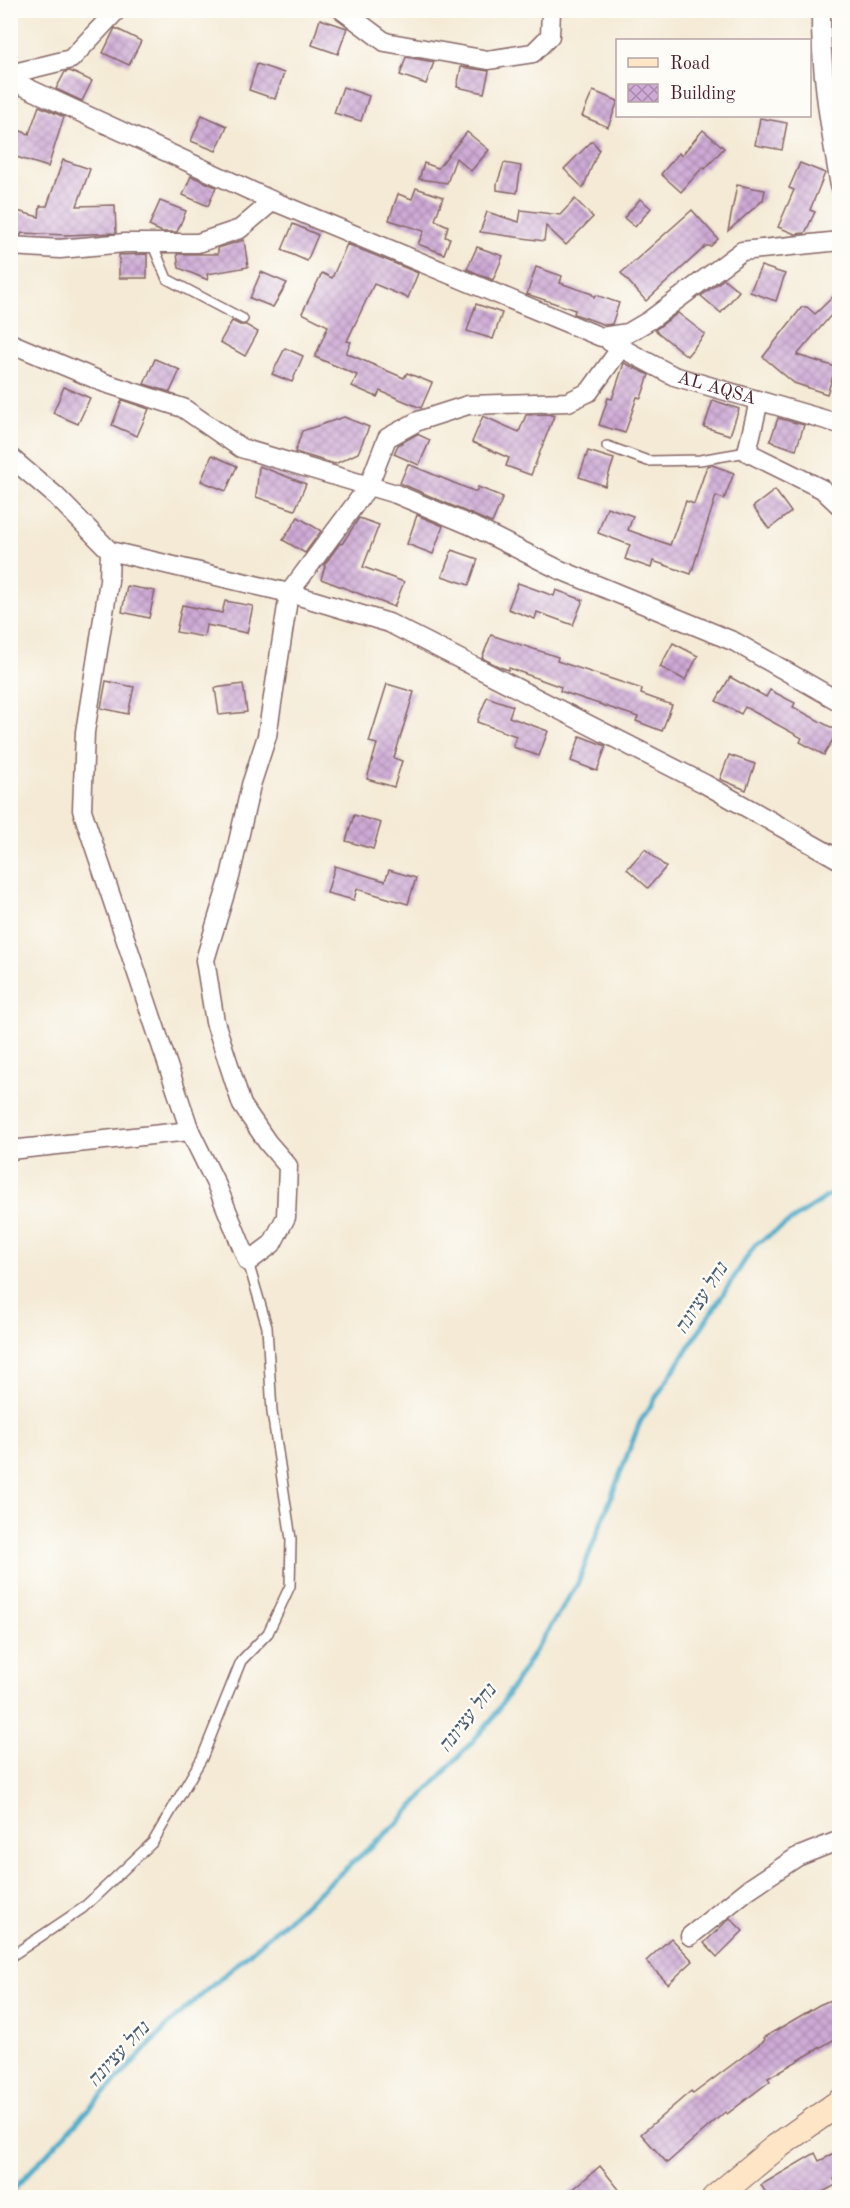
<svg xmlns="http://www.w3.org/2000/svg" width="850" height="2208" font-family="'Old Standard TT','Frank Ruhl Libre',serif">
<defs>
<pattern id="building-cross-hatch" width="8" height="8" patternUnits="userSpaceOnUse" patternTransform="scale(1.5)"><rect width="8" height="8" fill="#ceaad6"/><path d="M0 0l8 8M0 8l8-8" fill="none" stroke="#a98aae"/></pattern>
</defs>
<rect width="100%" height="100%" fill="#fdfcf7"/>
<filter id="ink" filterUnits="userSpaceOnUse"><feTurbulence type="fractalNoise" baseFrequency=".0167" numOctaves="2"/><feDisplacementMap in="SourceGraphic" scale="12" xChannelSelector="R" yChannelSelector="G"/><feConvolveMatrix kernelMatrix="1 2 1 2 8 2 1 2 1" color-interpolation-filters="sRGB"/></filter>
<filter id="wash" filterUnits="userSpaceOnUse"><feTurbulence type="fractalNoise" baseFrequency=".008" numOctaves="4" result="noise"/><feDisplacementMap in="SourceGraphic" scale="24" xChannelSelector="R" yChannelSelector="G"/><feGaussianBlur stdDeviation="1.35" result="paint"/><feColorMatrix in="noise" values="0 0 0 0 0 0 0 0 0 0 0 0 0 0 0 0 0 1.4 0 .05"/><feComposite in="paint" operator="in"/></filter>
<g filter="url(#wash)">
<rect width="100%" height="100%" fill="#f4ead5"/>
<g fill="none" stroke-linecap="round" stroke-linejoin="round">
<path stroke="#4aabc9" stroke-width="5" d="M10,2193L173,2020L399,1822L491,1721L578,1583L640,1422L755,1245L840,1188"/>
</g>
<g id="blocks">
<g fill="url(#building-cross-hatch)">
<path d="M320,19L347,28L338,54L312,45Z"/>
<path d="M115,28L141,41L129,65L103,53Z"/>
<path d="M840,43V112L834,57Z"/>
<path d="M406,57L434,62L426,84L400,75Z"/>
<path d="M257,64L284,73L275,99L249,90Z"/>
<path d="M461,67L489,71L484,93L457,87Z"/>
<path d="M70,71L92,81L82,101L56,89L65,72Z"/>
<path d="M343,87L369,96L361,121L334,113Z"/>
<path d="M593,91L618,101L608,127L582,116Z"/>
<path d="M39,106L64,117L48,167L10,155V127L29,134Z"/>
<path d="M202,115L227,126L216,151L191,141Z"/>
<path d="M760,118L787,123L782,150L755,145Z"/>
<path d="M703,130L724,148L705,169L703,167L681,192L661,174L679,153L681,156Z"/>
<path d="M467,132L489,150L471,171L456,158L447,183L419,179L424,163L438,168Z"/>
<path d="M592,141L599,149L583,188L564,169Z"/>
<path d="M63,160L90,169L77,206L115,205L116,233L66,235L22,233L21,235H10V209L39,217L40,206H47Z"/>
<path d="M504,163L521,166L517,193L497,190V184Z"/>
<path d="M800,163L825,173L810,210L815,212L805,233L795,234L778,227L794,190L789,188Z"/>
<path d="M191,176L216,187L208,206L183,195Z"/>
<path d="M737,185L765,190L763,200L728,231Z"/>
<path d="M416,188L443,197L435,220L448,226L445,237L450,238L444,254L418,244L424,231L389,220L398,194L412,199Z"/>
<path d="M575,199L593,217L566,245L546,226L544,241L480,232L487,212L519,222L521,210L560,215Z"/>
<path d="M640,199L651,208L635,227L624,218Z"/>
<path d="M160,201L186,211L177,232H162L149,226Z"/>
<path d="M692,210L718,239L711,246H706L646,301L621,273Z"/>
<path d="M293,224L318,235L307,261L282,250Z"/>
<path d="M244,240L248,267L207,274L208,280L179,268L177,254H218V248Z"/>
<path d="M347,244L418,273L408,298L374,284L347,341L351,342L346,353L404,378L407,373L432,383L421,408L380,391L377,397L352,386L357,375L315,357L328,326L302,313L322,273L332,278Z"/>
<path d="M477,247L503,256L493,280L467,269Z"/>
<path d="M147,254V278H119V255Z"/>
<path d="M761,266L785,274L776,301L750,292Z"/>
<path d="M536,267L562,276L560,283L592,294L594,297L596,295L619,303L612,324L605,325L586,318L574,314L575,310L527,294Z"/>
<path d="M261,272L287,283L273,307L250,298Z"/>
<path d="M724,279L739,291L721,313L701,296Z"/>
<path d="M840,290V322L832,314L797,355L836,367L827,394L794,383L763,357L802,307H807L815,314Z"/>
<path d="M476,304L502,313L493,339L467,331Z"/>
<path d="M678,313L705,334L687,356L655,330Z"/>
<path d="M232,321L240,325H246L258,332L245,356L220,342Z"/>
<path d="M285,348L303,356L292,382L272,374Z"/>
<path d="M155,359L180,370L170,392L144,384Z"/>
<path d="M624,363L649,375L641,398L637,397L625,433L599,425L608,398L612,399Z"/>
<path d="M64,387L90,398L78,424L53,413Z"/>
<path d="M122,400L149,409L137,436L112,425Z"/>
<path d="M713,400L739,409L730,435L704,427Z"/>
<path d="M548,414L554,416L531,475L506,466L509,458L472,442L483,416L519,432L526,415Z"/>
<path d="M344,417L369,427L358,453L335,464L295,452L302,431Z"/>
<path d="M778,418L804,425L796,450L770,441Z"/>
<path d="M417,434L430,440L419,465L394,454L398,445Z"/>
<path d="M588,451L614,459L605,486L579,477Z"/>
<path d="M212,455L237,466L226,491L201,481Z"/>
<path d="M408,464L476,492L478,487L503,497L492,523L400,483Z"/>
<path d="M712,465L734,473L724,499L716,496L691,574L653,561L651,568L625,559L630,545L598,533L607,507L633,516L628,530L670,545L686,501L694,504L707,466Z"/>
<path d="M259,466L306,484L295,510L256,497Z"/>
<path d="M775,490L791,512L769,529L753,507Z"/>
<path d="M417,515L443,526L433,554L407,544Z"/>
<path d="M298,517L321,531L305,553L283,540Z"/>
<path d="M359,518L379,525L363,567L404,582L394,607L321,579L325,566L324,565L340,543L342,544Z"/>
<path d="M452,550L478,559L469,585L442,576Z"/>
<path d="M518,583L554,596L556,590L583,600L573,625L537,612L535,619L508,609Z"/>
<path d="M127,586L155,591L149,618L122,612Z"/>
<path d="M225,601L253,606L247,633L206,625L204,637L176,632L182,605L222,613Z"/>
<path d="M491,635L558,657L557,661L642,689L641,694L672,705L662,731L636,721L638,717L560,691L561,687L509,668L508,670L500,667L482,658Z"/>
<path d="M673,643L698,656L685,680L660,667Z"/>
<path d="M730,677L766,697L770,690L795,703L793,707L838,731L824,755L800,742L802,738L745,707L741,714L716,701Z"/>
<path d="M106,681L134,687L128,714L101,708Z"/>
<path d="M243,684L247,712L219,715L215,688Z"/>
<path d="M387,684L414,692L394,758L402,761L394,787L367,779L377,744L369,742Z"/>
<path d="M487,697L513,706L509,717L548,731L539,756L513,747L516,736L477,722Z"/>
<path d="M580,736L606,746L597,771L571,761Z"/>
<path d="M729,755L755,764L746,790L720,779Z"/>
<path d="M354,815L381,823L373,849L346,841Z"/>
<path d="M645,849L666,867L648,888L627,869Z"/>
<path d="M335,866L385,881L389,870L416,878L408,904L357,889L354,900L327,893Z"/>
<path d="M730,1918L743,1931L717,1957L704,1943Z"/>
<path d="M671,1938L693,1961L668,1984L646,1961Z"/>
<path d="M840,1996V2036L768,2078L770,2081L727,2114L725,2112L667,2163L641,2134L691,2091L693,2094L765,2040L763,2038L819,2005Z"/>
<path d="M840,2151V2177L834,2179L836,2185L817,2195L804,2197L802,2194L769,2198L761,2185L815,2153L819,2161Z"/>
<path d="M600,2166L626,2198H563Z"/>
</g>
</g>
</g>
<g filter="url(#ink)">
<use href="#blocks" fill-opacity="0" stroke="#866666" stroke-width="1.5"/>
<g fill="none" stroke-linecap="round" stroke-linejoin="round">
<g stroke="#866666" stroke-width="12">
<g id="lane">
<path d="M152,243L167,279L243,319"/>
<path d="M607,446L648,461L700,460L747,452"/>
<path d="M10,1957L83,1908L153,1842L202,1758L241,1661L268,1633L290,1586L291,1539L272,1412L267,1327L248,1262"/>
</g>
</g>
<g stroke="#866666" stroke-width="21">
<g id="street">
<path d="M342,10L385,42L488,60L533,53L550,36L551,10"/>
<path d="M821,10C820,69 830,128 840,186"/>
<path d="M10,74L71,59L117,10"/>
<path d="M10,80L273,201L601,337L628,333L650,320L742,251L840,241"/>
<path d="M10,246L60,249L125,243H198L240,229L273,201"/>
<path id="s1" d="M610,342L674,376L840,424"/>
<path d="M10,343L105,383L183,408L241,448L396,494L472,526L558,569L735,642L840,702"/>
<path d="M759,401L747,452L822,489L840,506"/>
<path d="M10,457L56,496L110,551L109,581L85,732L82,810L190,1131L217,1186L248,1262L272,1244L286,1217L288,1166L268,1143L242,1105L215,1022L205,960L230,877L251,785L267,736L289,593L368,487L387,438L418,421L468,405L568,402L589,392L620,349"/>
<path d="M110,551L289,593L389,623L705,784L840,860"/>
<path d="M10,1150L190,1131"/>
<path d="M690,1936L749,1889L797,1857L840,1840"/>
</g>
</g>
<g stroke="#866666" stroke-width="28">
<path id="secondary" d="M715,2198L775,2148L840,2102"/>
</g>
<use href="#lane" stroke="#fff" stroke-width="9"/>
<use href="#street" stroke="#fff" stroke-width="18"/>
<use href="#secondary" stroke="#fde5c5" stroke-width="26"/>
</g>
</g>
<g text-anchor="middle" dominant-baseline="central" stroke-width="4.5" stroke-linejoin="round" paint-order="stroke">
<g font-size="18" fill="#4a1f2b" stroke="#fdfcf7">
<text stroke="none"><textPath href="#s1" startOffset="117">AL AQSA</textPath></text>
</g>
<g font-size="20" font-style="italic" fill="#4a5e72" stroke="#fdfcf7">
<text transform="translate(702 1299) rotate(-57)">נחל עציונה</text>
<text transform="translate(468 1719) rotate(-52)">נחל עציונה</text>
<text transform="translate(119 2055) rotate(-47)">נחל עציונה</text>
</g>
</g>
<rect width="850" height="2208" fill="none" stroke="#fdfcf7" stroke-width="36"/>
<rect x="616" y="39" width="195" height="78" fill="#fdfcf7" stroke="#b5a4a5" stroke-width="1.5"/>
<rect x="628" y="58" width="30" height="9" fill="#fde5c5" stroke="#b5a4a5" stroke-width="1.5"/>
<text x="670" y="69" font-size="18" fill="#4a1f2b">Road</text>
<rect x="628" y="84" width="30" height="18" fill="url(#building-cross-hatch)" stroke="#b5a4a5" stroke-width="1.5"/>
<text x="670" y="99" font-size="18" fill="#4a1f2b">Building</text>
</svg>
